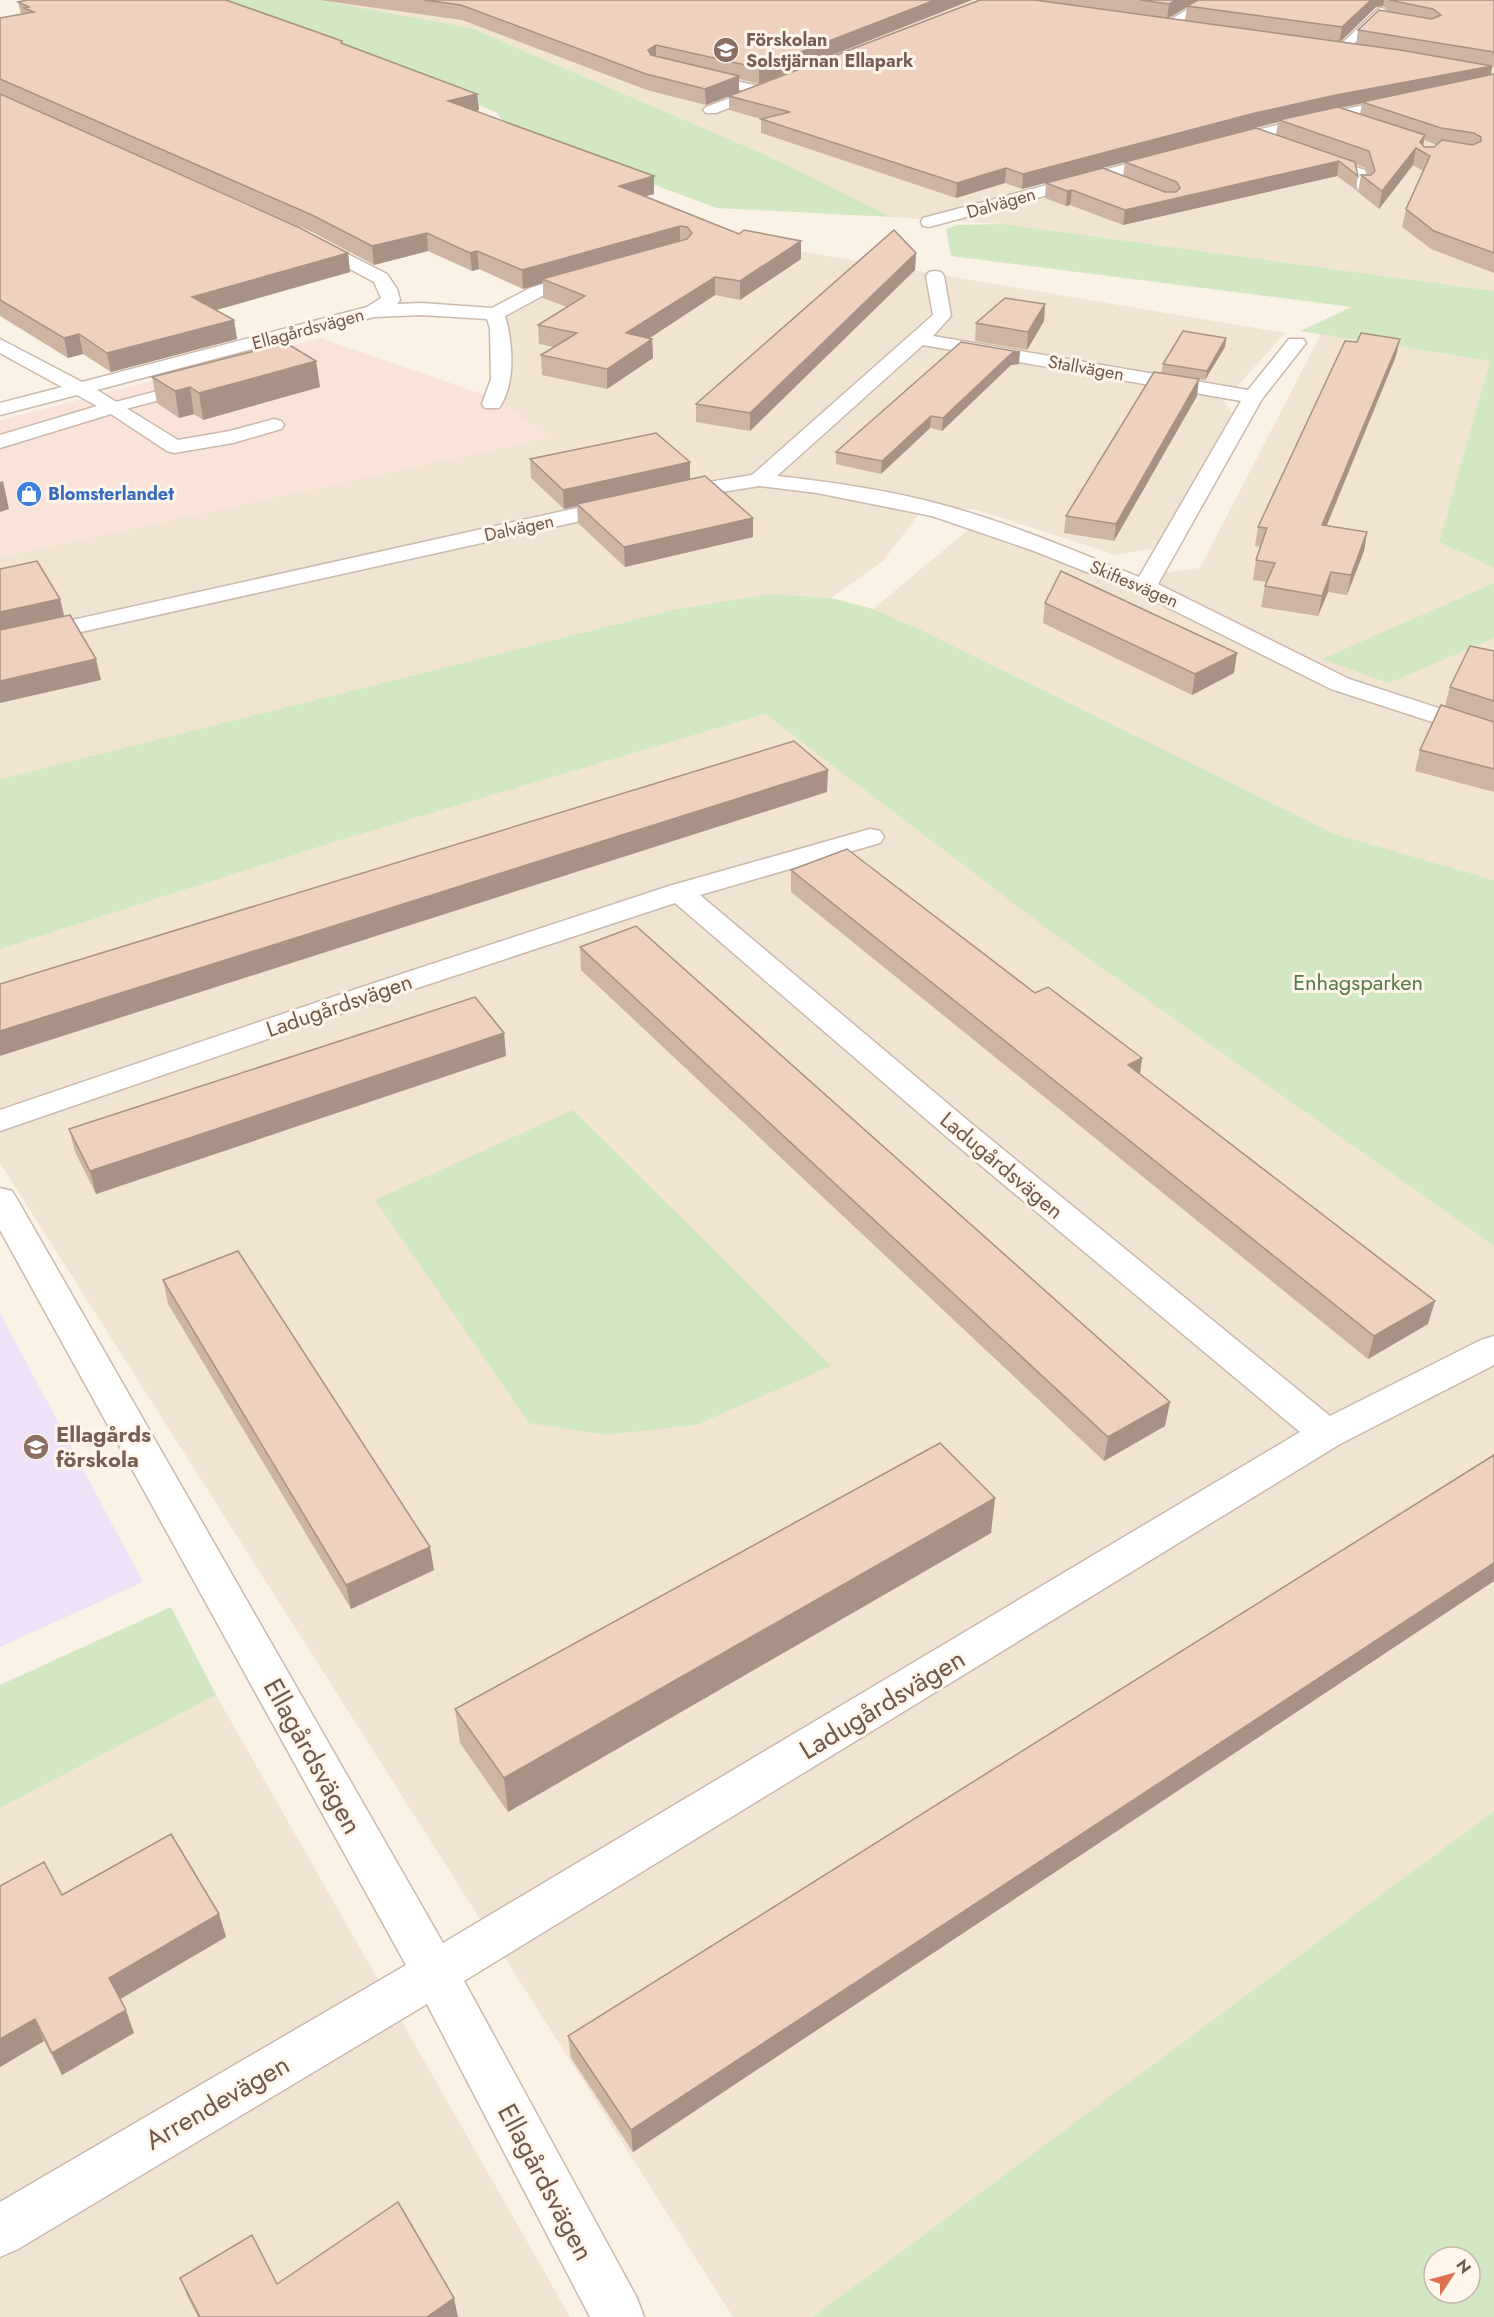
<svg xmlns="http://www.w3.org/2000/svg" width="1494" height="2317" font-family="Jost,sans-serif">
<rect width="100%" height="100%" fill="#faf2e4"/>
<g fill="#f1e4d3">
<path d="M318,0H1494V291L1003,224L892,217L768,156L471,28Z"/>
<path d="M732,240L1285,333L1224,401L1232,413L1156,548L1116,555L974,509L922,510L883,561L831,598L770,594L677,609L0,779V557L549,437L493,398L505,307Z"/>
<path d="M1321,334L1490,361L1439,542L1494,568V583L1323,659L1494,638V880L1335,834L921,630L873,609L969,529L1109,580L1200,568Z"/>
<path d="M765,714L1050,931L1494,1246V1811L813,2317H733L0,1163V949L331,843Z"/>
<path d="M216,1695L570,2317H0V1808Z"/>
</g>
<path fill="#fae3d9" d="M321,338L493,398L550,437L0,557V420Z"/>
<path fill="#efe1f7" d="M0,1313L143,1582L0,1647Z"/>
<g fill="#d2e7c4" fill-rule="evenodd">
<path d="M183,0H318L471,28L768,156L892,217L717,208L511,132L496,112L319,42Z"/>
<path d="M1003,224L1494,291V568L1439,542L1490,361L1300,331L1352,307L951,256L946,229L957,225Z"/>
<path d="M1494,583V638L1389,683L1322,659Z"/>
<path d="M770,594L831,598L873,609L921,630L1335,834L1494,880V1246L1050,931L765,714L331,843L0,949V779L677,609Z"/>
<path d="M573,1110L831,1366L696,1425L605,1435L529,1423L375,1200Z"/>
<path d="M171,1607L216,1695L0,1808V1685Z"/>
<path d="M1494,1811V2317H813ZM1434,2257H1470V2293H1434Z"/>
</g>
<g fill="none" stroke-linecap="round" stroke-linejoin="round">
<g stroke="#cbbaac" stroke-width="3">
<g id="lane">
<path d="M1203,0H1216L1173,26L1169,27L1163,24Z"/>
<path d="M1382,8L1387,11L1386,13L1346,51H1338V47L1378,9Z"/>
<path d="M704,74L763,87L765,90L759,94L700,81L698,78Z"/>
<path d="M1322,156L1365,170L1370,187L1368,190H1358L1354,175L1317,163L1315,160Z"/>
<path d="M192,382L198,384L200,387L198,390L114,412L106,407L108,404Z"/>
</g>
</g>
<g stroke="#cbbaac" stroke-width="3">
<g id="street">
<path d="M1494,81V89L1334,121L1223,148L1215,143L1217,140L1334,111Z"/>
<path d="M772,82L779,86L777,89L716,113H706L703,110L706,107Z"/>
<path d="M1168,153L1176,158L1174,161L929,227L923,226L921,222L923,218Z"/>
<path d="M308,234L387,274L397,289L400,300L397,304L421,303L492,308L530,288L580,272H592L595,276L592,280L542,296L505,316C513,343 516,384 499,408H485L482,404L491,379L490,328L487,319L421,315L374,317L97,390L178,440L230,431L274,419L281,421L284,425L281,429L233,443L174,453L167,451L111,414L0,448V435L97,406L77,395L0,415V403L62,387L0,353V339L82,382L367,307L381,298L374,282L302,243L299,239L302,235Z"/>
<path d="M935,271L941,272L944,276L951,316L933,336L1248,390L1289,339H1303L1306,343L1262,399L1158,584L1349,679L1494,726V742L1331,689L1137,592L1034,551L932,516L817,493L759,486L673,500L665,499L662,494L665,489L752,475L933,315L926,276L929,272ZM923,345L1241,401L1139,577C1075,551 1010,523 943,505C889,490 831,482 777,476Z"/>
<path d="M622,498L630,500L633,505L630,510L0,650V636Z"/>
<path d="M870,829L880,831L884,837L880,843L700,895L972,1124L1330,1416L1481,1340L1494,1336V1365L1340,1444L464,1981L637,2298L644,2317H590L427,2004L18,2249L0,2257V2202L406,1965L0,1230V1188L12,1191L17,1199L443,1943L1300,1432L948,1138L675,903L381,1000L0,1131V1110L359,988L669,886Z"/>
</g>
</g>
<use href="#lane" fill="#fff" fill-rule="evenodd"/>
<use href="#street" fill="#fff" fill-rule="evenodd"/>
</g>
<g fill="#cdb4a3" fill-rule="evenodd">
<path d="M319,0H972L759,84L739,79V92L706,105L647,90L462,20Z"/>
<path d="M980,0H1494V68L1492,67L1491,75L1494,74V273L1431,249L1402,227L1406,209L1423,171L1413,165L1379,209L1358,192L1361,175H1368L1366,168L1355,164L1358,176L1356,190L1337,176L1123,225L1070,205L1066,206L1045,198L1046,183L1123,176L1125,162L1276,135L1278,122L1022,189L1005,183L956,198L761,133V119L729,110V96ZM1383,6L1387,9V12L1358,30L1356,44L1340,42L1376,7ZM1187,7L1185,20L1168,18ZM1362,104L1360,114L1340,108ZM1424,140L1437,145L1434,147H1424L1423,146Z"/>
<path d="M18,2L342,41V44L477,94L479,110L475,111L654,176V194L645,196L801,259L740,300L715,295L649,338L652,339L653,358L607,389L542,375L541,355L554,347L539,344L538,325L567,307L543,298V283L523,289L479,269L472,271L428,251L374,265L314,233L62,122L348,253L350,272L216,310L234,320L237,339L111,372L83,354L68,358L0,316V18L21,14Z"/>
<path d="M916,253L915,270L750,431L696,422V404Z"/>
<path d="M1045,304L1044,321L1027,350L975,341L976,323Z"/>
<path d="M1226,338L1225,347L1205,380L1179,376L1197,396L1114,541L1064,533L1066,516L1161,373L1163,364Z"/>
<path d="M961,342L1019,364L1011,365L942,431L930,428L881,474L836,464V452Z"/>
<path d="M1396,356L1327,525L1367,532L1364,551L1347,595L1328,592L1318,616L1261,607L1265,586L1267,582L1253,580L1256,560L1261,547L1255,546L1258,527Z"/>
<path d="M316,361L320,387L203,420L194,414L179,418L157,403L152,377Z"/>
<path d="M530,459L690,479L753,518V537L625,567L578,523L577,506L564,509L531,478Z"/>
<path d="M1045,603L1234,673L1192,695L1043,623Z"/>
<path d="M1494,651V792L1415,771L1420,750L1445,706L1450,687Z"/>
<path d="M791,870L1035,993L1142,1058L1140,1074L1428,1324L1368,1359L791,892Z"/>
<path d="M580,947L1165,1426L1104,1461L581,970Z"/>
<path d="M504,1033L506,1056L96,1194L75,1152L69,1129Z"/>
<path d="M163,1280L434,1570L351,1609L168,1304Z"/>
<path d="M1494,1455V1581L633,2152L571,2058L568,2036Z"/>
<path d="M991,1533L508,1812L460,1743L455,1709Z"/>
<path d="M62,1895L219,1914L226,1937L120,1999L134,2033L62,2075L44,2041L0,2067Z"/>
<path d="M180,2278L277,2284L458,2317H198L188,2298Z"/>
</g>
<g fill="#a79285">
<path d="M935,0H972L759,84V68Z"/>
<path d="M1176,0H1199L1167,19L1169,4Z"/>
<path d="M1371,0H1384L1383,6L1376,7L1339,43L1342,27Z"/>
<path d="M656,45V61L649,65L648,50Z"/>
<path d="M1492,66L1490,80L1362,102V103L1279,120L1278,122L1022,189L1023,174L1255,113L1336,95Z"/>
<path d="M739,76V92L706,105L705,89Z"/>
<path d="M477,94L479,110L449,117L448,101Z"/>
<path d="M1425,135L1422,151L1420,142Z"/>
<path d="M1416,148L1413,165L1379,209L1382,191Z"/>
<path d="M1339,161L1337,176L1123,225L1125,210Z"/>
<path d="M1006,168L1005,183L956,198L957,183Z"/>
<path d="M654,176V194L619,204V186Z"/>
<path d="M1072,190L1070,205L1066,206L1067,191Z"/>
<path d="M680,226V244L542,279L543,283L523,289L522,270Z"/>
<path d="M427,233L428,251L374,265L372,246Z"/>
<path d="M801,241V259L740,300V281Z"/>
<path d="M477,251L479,269L472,271L470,253Z"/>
<path d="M348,253L350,272L195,316L192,297Z"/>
<path d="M916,253L915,270L750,431V413Z"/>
<path d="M715,277V295L627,353L626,333Z"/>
<path d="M1045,304L1044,321L1027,350L1028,332Z"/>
<path d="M234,320L237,339L111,372L107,353Z"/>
<path d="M79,334L83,354L68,358L64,338Z"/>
<path d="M1226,338L1225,347L1205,380L1207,371Z"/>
<path d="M652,339L653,358L607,389V369Z"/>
<path d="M1400,339L1396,356L1319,544L1322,525Z"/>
<path d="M1020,352L1019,364L1011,365L942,431L943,418L1012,353Z"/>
<path d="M316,361L320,387L203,420L199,393Z"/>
<path d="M1199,379L1197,396L1114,541L1116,524Z"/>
<path d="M190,387L194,414L179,418L175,391Z"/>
<path d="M931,416L930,428L881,474L882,461Z"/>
<path d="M690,462V481L577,504V506L564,509L563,490Z"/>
<path d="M3,481L9,509L0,512V482Z"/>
<path d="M753,518V537L625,567L624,547Z"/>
<path d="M1367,532L1364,551L1347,595L1351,575Z"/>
<path d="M1331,572L1328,592L1318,616L1322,596Z"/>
<path d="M60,599L65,619L0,634V612Z"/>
<path d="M1237,653L1234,673L1192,695L1195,674Z"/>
<path d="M96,659L101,680L0,703V681Z"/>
<path d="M828,770L827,792L0,1056V1031Z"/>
<path d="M504,1033L506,1056L96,1194L90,1171Z"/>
<path d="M1142,1058L1139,1081L1128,1065Z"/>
<path d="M1435,1301L1428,1324L1368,1359L1374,1336Z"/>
<path d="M1170,1402L1165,1426L1104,1461L1108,1437Z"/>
<path d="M995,1498L991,1533L508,1812L504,1778Z"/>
<path d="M430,1547L434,1570L351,1609L346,1585Z"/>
<path d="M1494,1563V1581L633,2152L631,2130Z"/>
<path d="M219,1914L226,1937L117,2001L109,1978Z"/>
<path d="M126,2010L134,2033L62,2075L52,2053Z"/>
<path d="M35,2019L44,2041L0,2067V2039Z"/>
<path d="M454,2298L458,2317H427Z"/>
</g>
<g fill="#eed1be" stroke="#a79285" stroke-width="1.5">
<path d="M27,0H226L342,41L341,43L477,94L448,101L654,176L619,186L739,234L744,230L801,241L740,281L715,277L626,333L652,339L607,369L541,355L577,333L538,325L585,296L542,279L687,239L692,233L687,227L680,226L522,270L477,251L470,253L427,233L372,246L312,215L0,79V18L34,12L24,8L29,7L18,2Z"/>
<path d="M424,0H935L759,68L656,45L648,50L651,55L739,76L705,89L646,74L461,5Z"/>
<path d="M980,0H1035L1400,50L1492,66L1336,95L1255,113L1023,174L1006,168L957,183L761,119L790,112L729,96Z"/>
<path d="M1140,0H1176L1169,4Z"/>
<path d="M1198,0H1371L1342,27L1187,6Z"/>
<path d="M1389,0H1494V52L1358,30L1379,10L1432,19L1441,15L1433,9Z"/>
<path d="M1494,74V253L1434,231L1406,209L1430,156L1416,148L1382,191L1361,175H1371L1375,171L1369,151L1279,120L1338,107L1425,135L1420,142L1424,147H1434L1442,140L1473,145L1481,141V137L1474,133L1441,128L1362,102Z"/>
<path d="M0,94L298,227L348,253L192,297L234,320L107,353L79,334L64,338L0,300Z"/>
<path d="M1256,128L1355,162L1358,176L1339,161L1125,210L1072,190L1067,191L1046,183L1103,168L1165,192H1176L1180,188L1177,182L1125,162Z"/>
<path d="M894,230L916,253L750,413L696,404Z"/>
<path d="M1005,298L1045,304L1028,332L976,323Z"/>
<path d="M1183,331L1226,338L1207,371L1163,364Z"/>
<path d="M1361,333L1400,339L1322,525L1367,532L1351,575L1331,572L1322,596L1265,586L1275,563L1256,560L1267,528L1258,527L1345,341L1357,342Z"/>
<path d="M961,342L1020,352L1012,353L943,418L931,416L882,461L836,452Z"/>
<path d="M286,343L316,361L199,393L190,387L175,391L152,377Z"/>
<path d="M1154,372L1199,379L1116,524L1066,516Z"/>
<path d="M656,433L690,462L563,490L530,459Z"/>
<path d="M705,476L753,518L624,547L577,504Z"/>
<path d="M37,561L60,599L0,612V569Z"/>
<path d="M1061,571L1237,653L1195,674L1045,603Z"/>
<path d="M70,615L96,659L0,681V630Z"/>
<path d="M1470,646L1494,651V701L1450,687Z"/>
<path d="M1441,705L1494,722V769L1420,750Z"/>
<path d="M794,741L828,770L0,1031V984Z"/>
<path d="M847,849L1035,993L1048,987L1142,1058L1128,1065L1435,1301L1374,1336L791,870Z"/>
<path d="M636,926L1170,1402L1108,1437L580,947Z"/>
<path d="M475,997L504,1033L90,1171L69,1129Z"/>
<path d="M238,1251L430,1547L346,1585L163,1280Z"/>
<path d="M940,1443L995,1498L504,1778L455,1709Z"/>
<path d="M1494,1455V1563L631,2130L568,2036Z"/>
<path d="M171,1834L219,1914L109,1978L126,2010L52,2053L35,2019L0,2039V1886L44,1862L62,1895Z"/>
<path d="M398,2202L454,2298L427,2317H200L180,2278L252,2235L277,2284Z"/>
</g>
<defs>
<g id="school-disc" transform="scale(1.35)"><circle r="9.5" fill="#8d6e63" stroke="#fef6ea"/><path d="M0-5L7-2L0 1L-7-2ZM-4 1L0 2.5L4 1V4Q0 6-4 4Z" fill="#fff"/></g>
<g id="shop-disc" transform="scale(1.35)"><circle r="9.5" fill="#3f7fe0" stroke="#fef6ea"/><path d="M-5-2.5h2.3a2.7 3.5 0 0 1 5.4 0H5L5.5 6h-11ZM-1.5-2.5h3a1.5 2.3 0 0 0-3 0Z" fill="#fff"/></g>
</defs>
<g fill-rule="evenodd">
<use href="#school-disc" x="726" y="50"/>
<use href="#shop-disc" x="29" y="494"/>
<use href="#school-disc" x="36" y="1447"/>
</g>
<g text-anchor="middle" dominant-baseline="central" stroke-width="6" stroke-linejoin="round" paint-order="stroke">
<g font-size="18" font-weight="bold" fill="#785e54" stroke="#fef6ea" text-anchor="start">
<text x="746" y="40">Förskolan<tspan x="746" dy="21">Solstjärnan Ellapark</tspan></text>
</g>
<g font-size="18" fill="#71594c" stroke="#fef6ea">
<text transform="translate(1001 203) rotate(-16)">Dalvägen</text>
<text transform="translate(308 329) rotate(-15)">Ellagårdsvägen</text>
<text transform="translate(1086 368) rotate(10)">Stallvägen</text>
<text transform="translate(519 528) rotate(-12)">Dalvägen</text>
<text transform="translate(1134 584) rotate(23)">Skiftesvägen</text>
</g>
<g font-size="18" font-weight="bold" fill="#366cbe" stroke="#fef6ea" text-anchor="start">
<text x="48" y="494">Blomsterlandet</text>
</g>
<g font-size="22" fill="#567b48" stroke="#fef6ea">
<text x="1358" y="982">Enhagsparken</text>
</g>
<g font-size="22" fill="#71594c" stroke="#fef6ea">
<text transform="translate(339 1005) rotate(-19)">Ladugårdsvägen</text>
<text transform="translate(1002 1165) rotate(40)">Ladugårdsvägen</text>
</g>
<g font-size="22" font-weight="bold" fill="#785e54" stroke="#fef6ea" text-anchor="start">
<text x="56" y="1434">Ellagårds<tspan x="56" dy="25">förskola</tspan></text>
</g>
<g font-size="27" fill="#71594c" stroke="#fef6ea">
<text transform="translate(882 1704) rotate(-31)">Ladugårdsvägen</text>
<text transform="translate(313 1756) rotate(61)">Ellagårdsvägen</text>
<text transform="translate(217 2102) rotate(-30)">Arrendevägen</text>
<text transform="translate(546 2182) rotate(62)">Ellagårdsvägen</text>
</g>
</g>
<g transform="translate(1452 2275) rotate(54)"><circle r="28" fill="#fef6ea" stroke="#c6b7ab" stroke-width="1.5"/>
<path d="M0-4.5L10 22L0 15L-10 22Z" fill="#db7252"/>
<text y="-9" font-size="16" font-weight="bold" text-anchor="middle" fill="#71594c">N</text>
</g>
</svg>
